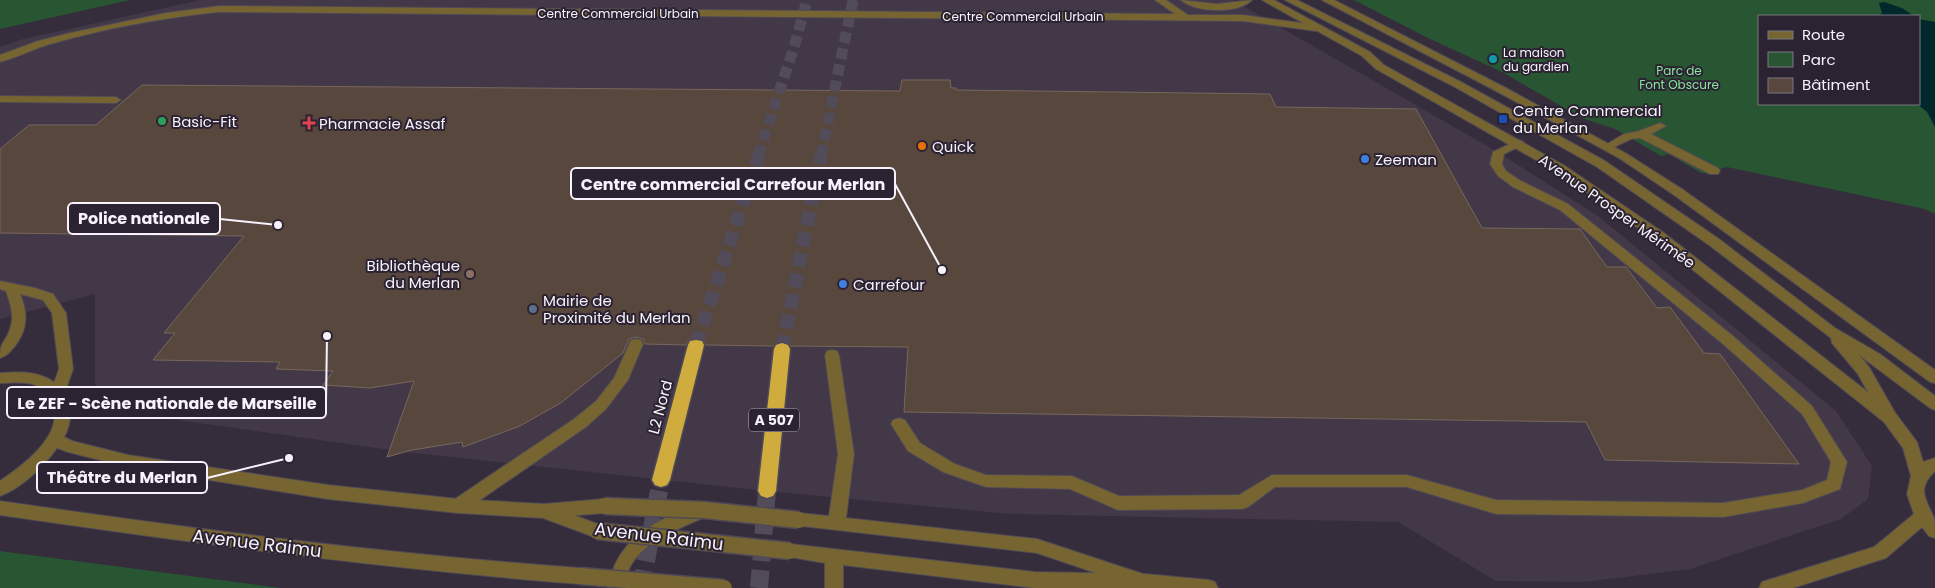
<svg xmlns="http://www.w3.org/2000/svg" width="1935" height="588" font-family="Poppins,sans-serif">
<rect width="100%" height="100%" fill="#352d3c"/>
<path fill="#423848" d="M201,0H1233L1501,154L1598,216L1836,411L1872,466L1868,499L1841,519L1690,569L1584,582L1496,581L1398,522L1010,514L767,491L405,452L114,411L95,384V294L0,319V47L23,39Z"/>
<g fill="#285632" fill-rule="evenodd">
<path d="M0,0H130L0,29Z"/>
<path d="M1354,0H1935V214L1925,209L1727,167L1707,173H1701L1669,154L1661,156L1615,129L1582,118L1502,72L1426,37ZM1759,16H1919V104H1759Z"/>
<path d="M0,551L281,588H0Z"/>
</g>
<g fill="#01282b">
<path d="M1884,2L1902,8L1914,16H1877L1882,13L1879,3Z"/>
<path d="M1919,19L1935,22V127L1927,112L1917,104Z"/>
</g>
<path fill="#58473d" stroke="#79675d" d="M902,80H950L951,88H956V90L1270,94L1276,107L1416,109L1482,228L1580,229L1607,267H1626L1657,308L1670,307L1704,353L1720,354L1799,464L1605,460L1586,422L904,412L908,347L790,346L783,341L774,346L706,345L702,339L696,338L690,339L686,345L645,344L643,339L636,337L629,339L623,353L562,402L520,426L463,447L462,442L412,450L387,457L414,381L370,388L323,385L333,371L276,369L280,362L153,360L175,333H164L244,236L0,233V149L29,125H96L142,85L900,91Z"/>
<g fill="none" stroke-linecap="round" stroke-linejoin="round">
<g stroke="#524b59" stroke-width="11" stroke-dasharray="11 5.5" stroke-linecap="butt">
<path d="M758,156L795,44L807,0"/>
<path d="M821,156L853,0"/>
</g>
<g stroke="#524b59" stroke-width="14" stroke-dasharray="14 7" stroke-linecap="butt">
<path d="M696,345L759,155"/>
<path d="M782,349L821,155"/>
</g>
<g stroke="#524b59" stroke-width="18" stroke-dasharray="18 9" stroke-linecap="butt">
<path d="M641,588L661,480"/>
<path d="M759,588L767,491"/>
</g>
<g stroke="#504957" stroke-width="2">
<g id="service">
<path d="M1155,0H1166L1188,15H1243L1316,25L1321,28L1316,31L1243,21L219,12C161,18 102,29 47,45C31,50 16,58 0,62V55L38,41L70,33L166,13L219,6L1175,14Z"/>
<path d="M1181,0L1217,4L1252,0C1238,14 1195,13 1181,0Z"/>
<path d="M1285,0H1297L1461,82L1605,161L1719,239L1835,328L1880,354L1935,396V410L1930,408L1859,355L1869,367L1898,418L1896,422L1890,424L1884,422L1858,374L1832,343L1831,338L1709,245L1597,167L1453,86Z"/>
<path d="M0,96L116,97L121,100L116,103L0,102Z"/>
<path d="M1660,123L1666,126L1651,134L1718,168L1720,171L1718,174H1710L1640,138L1631,139L1608,150L1602,147L1624,134L1639,131Z"/>
<path d="M1518,140L1522,141L1524,143L1522,145L1504,154L1502,164L1506,171L1521,181L1568,204L1733,336L1812,406L1847,462L1840,489L1803,503L1723,517L1496,514L1407,487H1275L1248,507L1242,509L1118,510L1070,489L986,487L943,472L908,451L891,424L893,420L899,418L905,420L920,443L955,464L986,475L1072,476L1119,496L1239,495L1272,475H1407L1496,500L1723,503L1802,490L1827,480L1831,462L1802,414L1723,344L1560,210L1513,187L1498,176L1490,164L1493,152Z"/>
<path d="M0,281L35,288L53,294L66,313L73,369L63,398L58,400L53,398L50,394L59,369L52,313L43,300L20,294C28,313 28,329 15,346C11,351 7,356 0,358C0,340 5,344 10,329C15,316 10,303 6,291L0,289Z"/>
<path d="M636,339L641,340L643,344L628,380L606,409L586,427L464,511L458,513L452,511L450,506L452,501L574,419L596,401L614,378L631,340Z"/>
<path d="M832,350L837,351L839,355L854,454L846,518L1037,539L1143,574L1146,579L1143,584L1137,587L1037,553L793,525L790,520L793,515L799,513L829,516L838,454L825,355L827,351Z"/>
<path d="M604,499L610,501L612,506L610,511L604,513L544,518L538,516L536,511L538,506L544,504Z"/>
<path d="M704,503L710,505L712,510L710,515C685,526 637,543 628,572C627,577 627,583 626,588H608C616,537 659,518 704,503Z"/>
</g>
</g>
<g stroke="#504957" stroke-width="2">
<g id="tertiary">
<path d="M1262,0H1274L1370,52L1384,65L1565,166L1664,233L1896,414L1917,442L1923,462L1935,458V471C1916,489 1926,499 1934,518C1935,523 1935,532 1935,538L1929,536L1922,527L1886,558L1793,588H1759L1762,582L1768,580L1874,547L1914,514L1907,494L1911,476L1903,448L1884,422L1654,239L1557,172L1376,69L1362,56Z"/>
<path d="M1322,0H1334L1506,88L1627,154L1682,189L1935,370V383L1930,382L1674,195L1619,158L1498,92Z"/>
<path d="M0,373C14,372 29,371 42,376C68,385 77,414 64,437L72,441L128,455L328,485L458,499L544,504L603,526L606,531L603,536L597,538L543,518L458,513L328,499L128,467L68,452L57,448C44,466 22,488 0,496V481C23,465 64,436 53,403C50,395 43,388 35,385C24,381 11,383 0,383Z"/>
<path d="M0,501C193,529 386,554 580,568L586,571L589,576L586,581L580,584C386,569 193,543 0,515Z"/>
<path d="M790,544L1035,572L1145,574L1209,580L1215,582L1218,588H1035L843,565V588H825V563L784,556L781,551L784,546Z"/>
</g>
</g>
<g stroke="#504957" stroke-width="3">
<g id="motorway">
<path d="M696,340L702,341L704,345L670,480L667,485L661,487L655,485L652,480L688,345L690,341Z"/>
<path d="M782,343L788,345L790,349L776,491L773,496L767,498L761,496L758,491L774,349L776,345Z"/>
</g>
</g>
<use href="#service" fill="#766531" fill-rule="evenodd"/>
<use href="#tertiary" fill="#766531" fill-rule="evenodd"/>
<use href="#motorway" fill="#cfac3d" fill-rule="evenodd"/>
<g stroke="#504957" stroke-width="19" stroke-linecap="butt">
<path id="service-bridge" d="M604,506L704,510L799,520"/>
</g>
<g stroke="#504957" stroke-width="19" stroke-linecap="butt">
<g id="tertiary-bridge">
<path d="M597,531L790,551"/>
<path d="M580,576L724,588"/>
</g>
</g>
<use href="#service-bridge" stroke="#766531" stroke-width="16"/>
<use href="#tertiary-bridge" stroke="#766531" stroke-width="16"/>
</g>
<circle fill="#0f9aa8" stroke="#2b2332" stroke-width="2" cx="1493" cy="59" r="5"/>
<rect fill="#1a4fb4" stroke="#2b2332" stroke-width="2" x="1498" y="114" width="10" height="10" rx="2.5"/>
<circle fill="#2e9e5b" stroke="#2b2332" stroke-width="2" cx="162" cy="121" r="5"/>
<path fill="#e0444e" stroke="#2b2332" stroke-width="2" d="M306.5 115.5h5v5h5v5h-5v5h-5v-5h-5v-5h5z"/>
<circle fill="#e8710a" stroke="#2b2332" stroke-width="2" cx="922" cy="146" r="5"/>
<g fill="#3f7fe0" stroke="#2b2332" stroke-width="2">
<circle cx="1365" cy="159" r="5"/>
<circle cx="843" cy="284" r="5"/>
</g>
<circle fill="#8d6e63" stroke="#2b2332" stroke-width="2" cx="470" cy="274" r="5"/>
<circle fill="#5c6f8a" stroke="#2b2332" stroke-width="2" cx="533" cy="309" r="5"/>
<g text-anchor="middle" dominant-baseline="central" stroke-width="4" stroke-linejoin="round" paint-order="stroke">
<g font-size="12" fill="#f7f2fc" stroke="#2b2332">
<text x="618" y="13">Centre Commercial Urbain</text>
<text x="1023" y="16">Centre Commercial Urbain</text>
</g>
<g font-size="12" fill="#f7f2fc" stroke="#2b2332" text-anchor="start">
<text x="1503" y="52">La maison<tspan x="1503" dy="14">du gardien</tspan></text>
</g>
<g font-size="12" fill="#8ae59c" stroke="#2b2332">
<text x="1679" y="70">Parc de<tspan x="1679" dy="14">Font Obscure</tspan></text>
</g>
<rect fill="#2b2332" stroke="#bab4bf" stroke-width="1" x="749" y="408.5" width="50" height="23" rx="4"/>
<g font-size="14" font-weight="bold" fill="#f7f2fc">
<text x="774" y="420">A 507</text>
</g>
<g font-size="15" fill="#f7f2fc" stroke="#2b2332" text-anchor="start">
<text x="1513" y="110">Centre Commercial<tspan x="1513" dy="17">du Merlan</tspan></text>
<text x="172" y="121">Basic-Fit</text>
<text x="319" y="123">Pharmacie Assaf</text>
<text x="932" y="146">Quick</text>
<text x="1375" y="159">Zeeman</text>
<text x="460" y="265" text-anchor="end">Bibliothèque<tspan x="460" dy="17">du Merlan</tspan></text>
<text x="853" y="284">Carrefour</text>
<text x="543" y="300">Mairie de<tspan x="543" dy="17">Proximité du Merlan</tspan></text>
</g>
<g font-size="15" fill="#f7f2fc" stroke="#2b2332">
<text transform="translate(1617 211) rotate(35)">Avenue Prosper Mérimée</text>
<text transform="translate(660 407) rotate(-75)">L2 Nord</text>
</g>
<g font-size="18" fill="#f7f2fc" stroke="#2b2332">
<text transform="translate(659 536) rotate(7)">Avenue Raimu</text>
<text transform="translate(257 543) rotate(7)">Avenue Raimu</text>
</g>
</g>
<path fill="none" stroke="#f7f2fc" stroke-width="2" d="M942 270L895 184M278 225L220 219M327 336L326 403M289 458L207 478"/>
<g fill="#f7f2fc" stroke="#2b2332" stroke-width="2">
<circle cx="942" cy="270" r="5"/>
<circle cx="278" cy="225" r="5"/>
<circle cx="327" cy="336" r="5"/>
<circle cx="289" cy="458" r="5"/>
</g>
<g fill="#2b2332" stroke="#f7f2fc" stroke-width="2">
<rect x="571" y="168" width="324" height="31" rx="5"/>
<rect x="68" y="203" width="152" height="31" rx="5"/>
<rect x="7" y="387" width="319" height="31" rx="5"/>
<rect x="37" y="462" width="170" height="31" rx="5"/>
</g>
<g font-size="16" text-anchor="middle" font-weight="bold" fill="#f7f2fc">
<text x="733" y="190">Centre commercial Carrefour Merlan</text>
<text x="144" y="224">Police nationale</text>
<text x="167" y="409">Le ZEF - Scène nationale de Marseille</text>
<text x="122" y="483">Théâtre du Merlan</text>
</g>
<rect x="1758" y="15" width="162" height="90" fill="#2b2332" stroke="#7d7683"/>
<rect x="1768" y="31" width="25" height="8" fill="#766531" stroke="#7d7683"/>
<text x="1802" y="40" font-size="15" fill="#f7f2fc">Route</text>
<rect x="1768" y="52" width="25" height="15" fill="#285632" stroke="#7d7683"/>
<text x="1802" y="65" font-size="15" fill="#f7f2fc">Parc</text>
<rect x="1768" y="78" width="25" height="15" fill="#58473d" stroke="#7d7683"/>
<text x="1802" y="90" font-size="15" fill="#f7f2fc">Bâtiment</text>
</svg>
